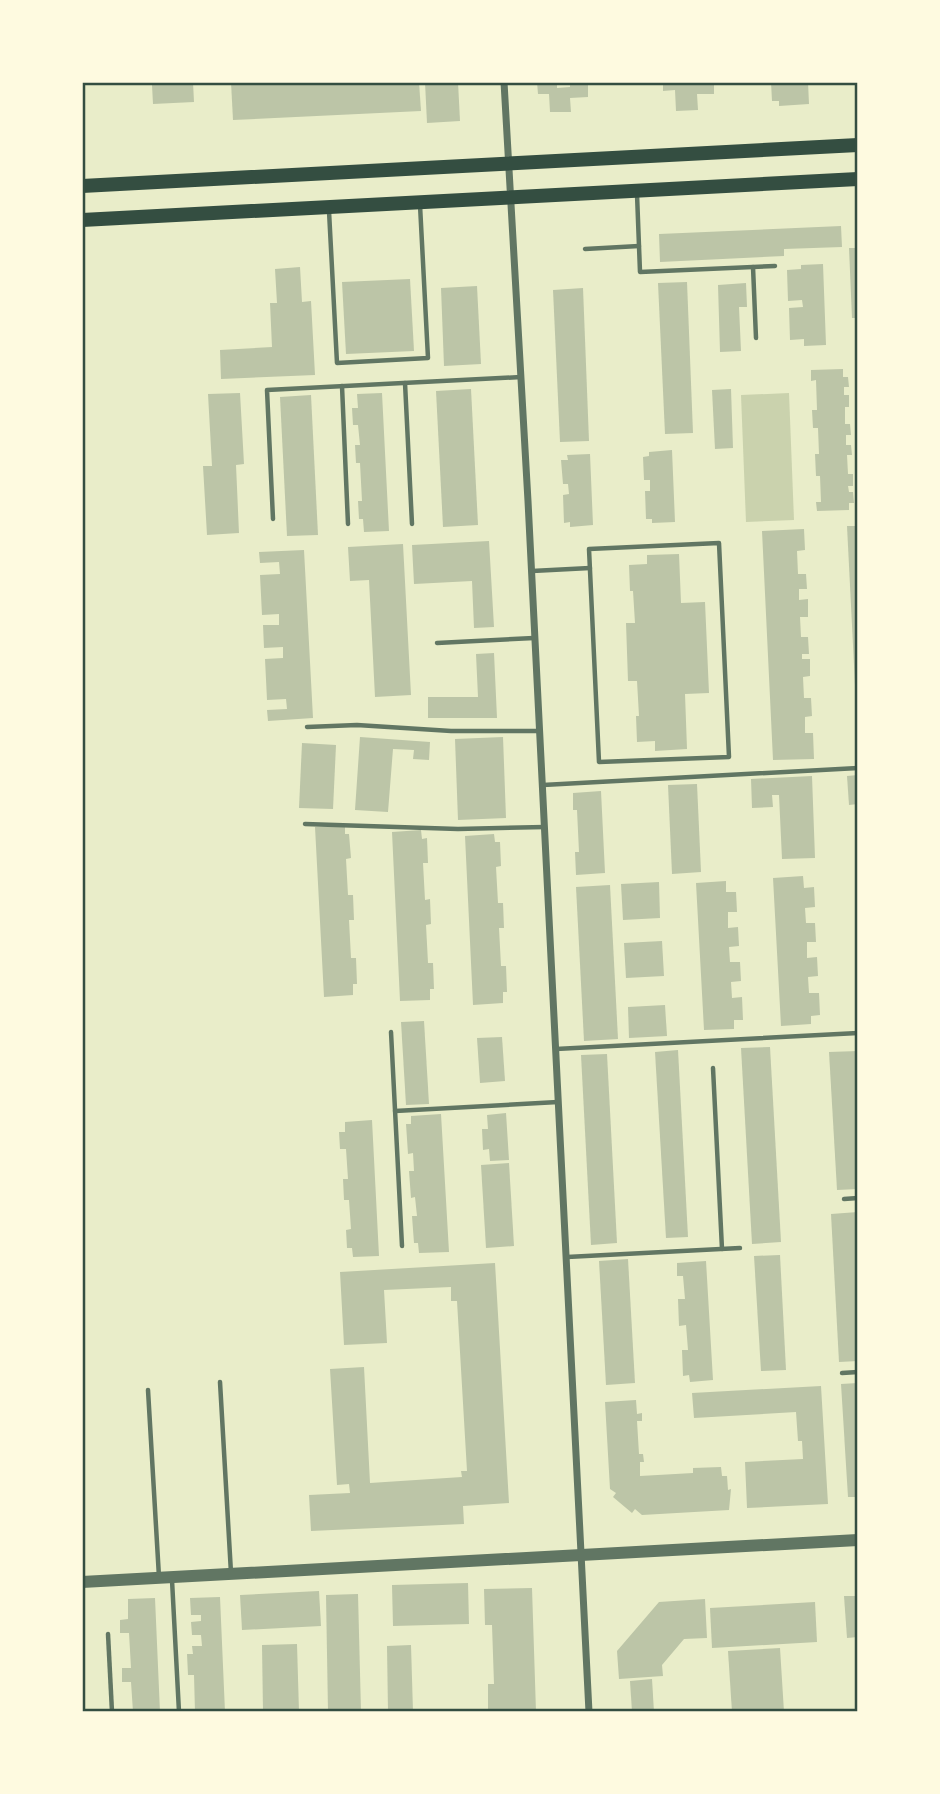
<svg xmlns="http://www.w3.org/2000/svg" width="940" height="1794" font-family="Merriweather,serif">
<rect width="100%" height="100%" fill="#e9edc9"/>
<path fill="#cad2ad" d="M789,393L794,520L746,522L741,395Z"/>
<g fill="#bcc5a7">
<path d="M144,82H193L194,102L153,104L152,85H144Z"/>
<path d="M231,82H419L421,111L233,120Z"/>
<path d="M425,82H458L460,121L427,123Z"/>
<path d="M537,82H557V88L570,87V82H588V97L570,98L571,112H550L549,94H538Z"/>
<path d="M663,82H714V94H697L698,110L676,111L675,90L663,91Z"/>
<path d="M771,82H808L809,104L779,106V101H772Z"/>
<path d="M841,226L842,247L784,249V256L660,262L659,234Z"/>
<path d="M849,248H858V318H852Z"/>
<path d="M823,264L826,345L804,346V339L790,340L789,308L803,307L802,300L788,301L787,270L801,269V265Z"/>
<path d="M300,267L302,302L311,301L315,375L221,379L220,350L272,347L270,303H277L275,269Z"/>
<path d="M410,279L414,351L346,354L342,282Z"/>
<path d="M687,282L693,433L665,434L658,283Z"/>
<path d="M746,283L747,307H739L741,351L720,352L718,285Z"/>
<path d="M477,286L481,364L444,366L441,288Z"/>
<path d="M583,288L589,441L560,442L553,290Z"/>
<path d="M843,369V377H848L849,387H844V395H849V407H845V424H850L851,435H846V445H851L852,455H847L848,474H853V486H848L849,492H853L854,503H849V510L817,511L816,502H821L820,476H816L815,454H819L818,428H813L812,410H817L816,380L811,381V370Z"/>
<path d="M471,389L478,525L443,527L436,391Z"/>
<path d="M731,389L733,448L715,449L712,390Z"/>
<path d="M240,393L244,464L236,465L239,533L207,535L203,466H212L208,394Z"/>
<path d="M382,393L389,531L364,532L363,519H359L358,501H362L360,463H356L355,445H360L358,425H353L352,408H358L357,394Z"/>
<path d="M311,395L318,535L287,536L280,397Z"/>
<path d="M672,450L675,522L652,523V519H646L645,491H650V480H644L643,457L649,456V452Z"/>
<path d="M590,454L593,525L570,527V522L564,523L563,495L569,494L568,484H563L561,460H568L567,455Z"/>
<path d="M847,526H858V705H856Z"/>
<path d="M804,529L805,550L797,551L798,574H806L807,589H799V600L808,599V617H800L801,637H808L809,654H802V659H810V676L803,677L804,698H811L812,716L805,717V733H813L814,759L773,760L762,531Z"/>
<path d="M489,541L494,627L474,628L472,581L414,584L412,545Z"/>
<path d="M403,544L411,695L375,697L369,580L350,581L348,547Z"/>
<path d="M304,550L313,718L268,721L267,710L287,709L286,699L267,700L265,659L283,658V647L264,648L263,625H279V614L262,615L260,575L280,574L279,562L260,563L259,552Z"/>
<path d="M679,554L681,603L705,602L709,693L685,694L687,749L655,751V741L637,742L636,716H639L637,681H628L626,623H635L633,591H630L629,565L647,564V555Z"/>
<path d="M494,653L497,718H428V697H478L476,654Z"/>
<path d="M360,737L430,742L429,760L413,759L414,750L393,749L388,812L355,810Z"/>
<path d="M503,737L506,818L458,820L455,739Z"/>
<path d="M302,743L336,745L333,809L299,808Z"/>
<path d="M858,775V804L849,805L847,776Z"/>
<path d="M812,776L815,858L782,859L779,795H772L773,807L752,808L751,779Z"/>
<path d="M697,784L701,872L672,874L668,785Z"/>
<path d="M601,791L605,873L576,875L575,852H579L577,810H573V793Z"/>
<path d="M345,826V834H349L351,858L346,859L348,895H353L354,920H349L351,958H356L357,984H353V995L324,997L315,827Z"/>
<path d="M421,830L422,839L427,838L428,863H423L425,900L430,899L431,924L426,925L428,963H433L434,989H430V1000L400,1001L392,832Z"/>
<path d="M494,834L495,842H500L501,866L496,867L498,903H503L504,928H499L501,966H506L507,992H503V1003L473,1005L465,836Z"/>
<path d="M803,876L804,888L814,887L815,907L805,908L806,923H815L816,942H807V958L817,957L818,976L808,977L809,993H819L820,1015L811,1016V1024L781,1026L773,878Z"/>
<path d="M726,881V892H736L737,912H728V928L738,927L739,946L729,947L730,962H740L741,981L731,982L732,998L742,997L743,1020H734V1029L704,1030L696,883Z"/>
<path d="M659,882L660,918L623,920L621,884Z"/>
<path d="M610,885L618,1039L584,1041L576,887Z"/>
<path d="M662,941L664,976L626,978L624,943Z"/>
<path d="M665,1005L667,1036L629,1038L628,1007Z"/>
<path d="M424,1021L429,1104L406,1105L401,1022Z"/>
<path d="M502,1037L505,1081L480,1083L477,1038Z"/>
<path d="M770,1047L781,1242L752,1244L741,1048Z"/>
<path d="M678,1050L688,1237L666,1238L655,1052Z"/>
<path d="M858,1051V1189L837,1190L829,1052Z"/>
<path d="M607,1054L617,1243L591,1245L581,1055Z"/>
<path d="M506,1113L509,1160L490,1161L489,1149L483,1150L482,1129H488L487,1115Z"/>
<path d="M441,1114L449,1252L419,1253L418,1243H414L412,1216H417L415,1197L411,1198L409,1171H414L413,1153L408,1154L406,1124H411V1116Z"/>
<path d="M372,1120L379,1256L353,1257L352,1248H347L346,1230L351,1229L349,1200H344L343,1179H348L346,1149H340L339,1132H345V1122Z"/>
<path d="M509,1163L514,1246L486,1248L481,1165Z"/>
<path d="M858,1212V1361L839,1362L831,1214Z"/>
<path d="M780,1255L786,1370L761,1371L754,1256Z"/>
<path d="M628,1259L635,1383L606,1385L599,1261Z"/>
<path d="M706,1261L713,1380L690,1382L689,1375L683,1376L682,1350H688L686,1325L679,1326L678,1299H685L683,1276H677V1263Z"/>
<path d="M495,1263L509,1503L463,1506L464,1524L311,1531L309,1495L350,1493L349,1484L337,1485L330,1369L364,1367L370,1483L462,1477L461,1471H467L457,1301H451V1287L384,1290L387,1343L344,1345L340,1272Z"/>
<path d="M858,1383V1497H848L841,1384Z"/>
<path d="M821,1386L828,1504L747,1508L745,1462L803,1459L802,1441H798L796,1412L694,1418L692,1393Z"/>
<path d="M636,1400L637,1414L642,1413V1421H637L639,1454H643L644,1462H640V1476L693,1473V1468L721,1467L722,1476H727L728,1490L731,1489L729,1510L642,1515L635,1509L632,1513L613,1497L616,1493L610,1489L605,1402Z"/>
<path d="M468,1583L469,1624L393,1626L392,1585Z"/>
<path d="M532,1588L536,1712H488V1684H494L492,1625H485L484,1589Z"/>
<path d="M319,1591L321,1626L242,1630L240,1595Z"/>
<path d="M358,1594L361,1712H328L326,1595Z"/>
<path d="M844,1596H858V1637L847,1638Z"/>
<path d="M220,1597L225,1712H195L194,1675H188L187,1654H193L192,1646H202L201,1635H192L191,1622L201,1621V1615H191L190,1598Z"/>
<path d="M155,1598L160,1712H133L131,1682H122V1668H131L129,1633H120V1620L128,1619V1599Z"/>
<path d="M705,1599L707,1638L684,1639L662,1665L663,1676L619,1679L617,1651L659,1602Z"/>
<path d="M815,1602L817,1642L712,1648L710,1608Z"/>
<path d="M297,1644L299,1712H263L262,1645Z"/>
<path d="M411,1645L413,1712H388L387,1646Z"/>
<path d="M780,1648L784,1712H732L728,1651Z"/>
<path d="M652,1679L654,1712H632L630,1681Z"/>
</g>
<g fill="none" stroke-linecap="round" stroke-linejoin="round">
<g stroke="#617663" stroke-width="4.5">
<path d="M637,194L640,272L775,266"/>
<path d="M329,211L337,363L428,358L420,205"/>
<path d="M585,249L639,246"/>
<path d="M753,267L756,338"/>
<path d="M405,383L412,524"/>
<path d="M342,386L348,524"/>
<path d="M273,519L267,390L521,377"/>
<path d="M719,543L729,757L599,762L589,549Z"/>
<path d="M532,571L590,568"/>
<path d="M437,643L534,638"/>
<path d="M307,727L357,725L451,731H540"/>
<path d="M543,785L858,768"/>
<path d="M305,824L458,829L545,827"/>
<path d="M391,1032L402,1246"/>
<path d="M556,1049L858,1033"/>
<path d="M713,1068L722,1249"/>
<path d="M395,1111L558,1102"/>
<path d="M844,1199L858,1198"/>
<path d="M567,1257L740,1248"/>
<path d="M842,1373L858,1372"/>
<path d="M220,1382L231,1573"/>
<path d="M148,1390L159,1577"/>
<path d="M172,1580L179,1712"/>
<path d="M108,1634L112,1712"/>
</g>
<path stroke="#617663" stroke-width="7" d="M504,82L528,501L589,1712"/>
<path stroke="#617663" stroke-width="12" d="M82,1582L858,1540"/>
<g stroke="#344e41" stroke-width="14">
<path d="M82,186L858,145"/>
<path d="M82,220L858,179"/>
</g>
</g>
<rect width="940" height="1794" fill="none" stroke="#fefae0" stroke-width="168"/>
<rect x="84" y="84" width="772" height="1626" fill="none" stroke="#344e41" stroke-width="2.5"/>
</svg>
